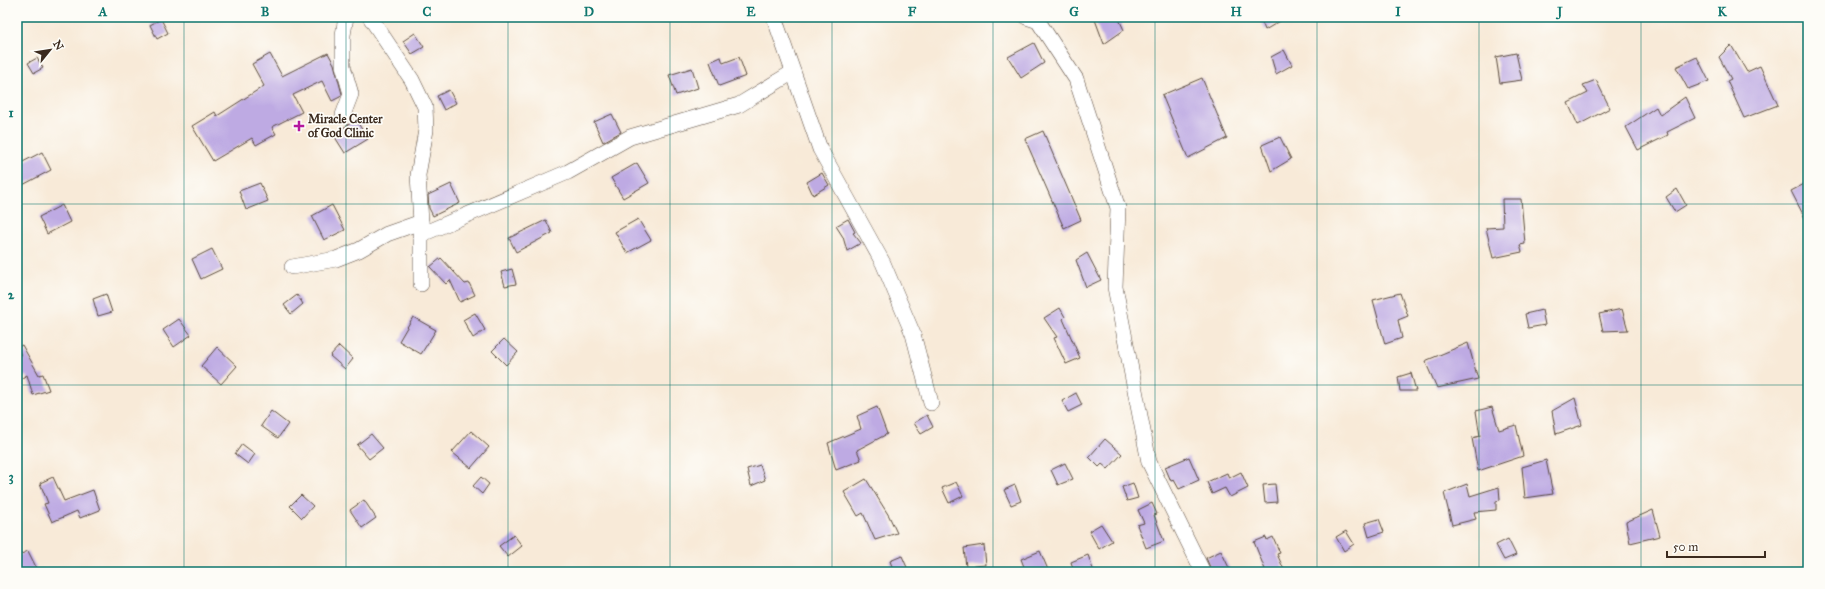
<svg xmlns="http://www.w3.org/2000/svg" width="1825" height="589" font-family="'IM FELL Great Primer',serif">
<rect width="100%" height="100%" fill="#fdfcf7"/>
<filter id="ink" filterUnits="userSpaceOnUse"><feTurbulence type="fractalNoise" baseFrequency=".025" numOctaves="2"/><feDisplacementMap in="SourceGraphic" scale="8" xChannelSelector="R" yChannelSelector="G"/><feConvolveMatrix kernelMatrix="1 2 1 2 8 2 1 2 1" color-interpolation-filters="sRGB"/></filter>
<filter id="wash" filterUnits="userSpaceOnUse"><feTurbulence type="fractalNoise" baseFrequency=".012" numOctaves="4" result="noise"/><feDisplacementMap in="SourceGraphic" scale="16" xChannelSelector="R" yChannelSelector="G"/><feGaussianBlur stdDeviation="0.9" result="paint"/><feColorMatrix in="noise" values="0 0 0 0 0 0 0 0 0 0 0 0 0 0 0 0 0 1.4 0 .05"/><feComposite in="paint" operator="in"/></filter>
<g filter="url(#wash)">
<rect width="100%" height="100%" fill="#f8ead8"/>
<g id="blocks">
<g fill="#beaae3">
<path d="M1094,17H1118L1124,30L1104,44Z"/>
<path d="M1260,17H1287L1265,30Z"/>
<path d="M161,19L168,33L157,39L150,25Z"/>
<path d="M415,33L424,47L412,54L403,41Z"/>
<path d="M1034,43L1044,63L1021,78L1008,57Z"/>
<path d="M1731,45L1747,72L1760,66L1778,105L1744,118L1727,81L1731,79L1719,57Z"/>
<path d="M1284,50L1292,65L1276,74L1271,57Z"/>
<path d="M328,53L334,64L342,94L340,97L332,101L322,81L293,95L302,112L272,127L276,134L256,145L252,138L213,161L192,126L215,112L217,116L264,86L252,64L270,54L282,76Z"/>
<path d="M1516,53L1522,80L1500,83L1496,57Z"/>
<path d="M721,57L723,63L739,57L746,76L719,86L710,62Z"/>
<path d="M1697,57L1709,81L1688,89L1676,67Z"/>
<path d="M37,58L43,68L34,73L28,63Z"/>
<path d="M692,68L698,88L676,95L669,75Z"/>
<path d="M1202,78L1227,138L1188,158L1162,95Z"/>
<path d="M1596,80L1610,108L1578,125L1568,103L1588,93L1583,85Z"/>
<path d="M449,90L456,103L444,110L437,96Z"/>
<path d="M1685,97L1695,118L1667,132L1668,135L1638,150L1626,127L1656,107L1660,115Z"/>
<path d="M612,114L621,132L603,142L594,122Z"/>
<path d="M356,120L368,139L345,153L333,134Z"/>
<path d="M1043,131L1081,220L1064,228L1025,139Z"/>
<path d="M1280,137L1291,159L1271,171L1262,145Z"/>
<path d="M42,152L51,170L17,188V165Z"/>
<path d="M637,163L649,183L623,198L611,178Z"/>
<path d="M822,173L829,185L813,195L807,182Z"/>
<path d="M1808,182V224L1791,191Z"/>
<path d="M260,183L268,201L246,210L239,191Z"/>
<path d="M451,184L460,203L433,216L429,208L428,195Z"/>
<path d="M1677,189L1686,205L1675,212L1666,197Z"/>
<path d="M1502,199H1521L1525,244L1520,245L1522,252L1493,258L1486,228L1503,227Z"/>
<path d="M62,205L70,222L47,234L39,217Z"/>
<path d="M332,205L345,230L324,240L312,216Z"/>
<path d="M638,219L651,240L627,253L615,232Z"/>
<path d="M848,219L855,232L853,233L861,243L847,251L843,237L836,226Z"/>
<path d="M546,220L552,233L516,252L509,238Z"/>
<path d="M212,249L222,269L201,279L192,259Z"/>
<path d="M1087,253L1101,280L1086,287L1076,260Z"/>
<path d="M441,258L465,284L469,283L475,295L460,302L450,280L446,284L430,267Z"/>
<path d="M512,269L516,284L505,286L501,272Z"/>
<path d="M1400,293L1408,316L1398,320L1402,338L1385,344L1373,300Z"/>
<path d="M106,294L112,312L98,316L93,299Z"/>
<path d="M297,295L303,304L291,314L284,305Z"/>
<path d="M1060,308L1065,317L1063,319L1080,358L1066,364L1054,338L1057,337L1044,318Z"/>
<path d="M1622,309L1628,330L1603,331L1599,314Z"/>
<path d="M1542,310L1545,325L1528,328L1525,314Z"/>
<path d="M475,313L485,330L473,338L463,320Z"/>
<path d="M413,317L436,330L421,354L399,341Z"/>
<path d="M179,319L191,335L174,347L163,330Z"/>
<path d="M504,339L518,352L506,365L492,351Z"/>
<path d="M1468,343L1478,379L1437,388L1425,361Z"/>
<path d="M22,345L39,375L43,374L49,390L33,395L27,375L17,381V358L21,356L18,347Z"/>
<path d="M339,346L353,359L345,369L330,356Z"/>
<path d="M217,347L237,366L221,384L201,366Z"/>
<path d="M1411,373L1416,391H1400L1398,377Z"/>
<path d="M1076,393L1082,405L1068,412L1062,401Z"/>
<path d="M1575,398L1582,425L1556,434L1552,411Z"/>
<path d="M877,407L887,434L857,450L861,460L836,470L828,443L861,429L857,416Z"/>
<path d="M1492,407L1499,430L1516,425L1523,456L1478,471L1472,438L1480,436L1476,411Z"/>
<path d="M271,411L288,424L278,438L261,426Z"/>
<path d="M927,415L933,427L921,434L914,423Z"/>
<path d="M471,431L489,447L471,468L452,452Z"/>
<path d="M371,434L383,448L369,459L357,445Z"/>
<path d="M1105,439L1122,454L1108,469L1102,464L1099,467L1089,457Z"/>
<path d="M242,444L255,454L248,464L235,454Z"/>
<path d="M1189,457L1199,480L1179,489L1174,480L1171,481L1165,467Z"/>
<path d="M1546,460L1553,494L1525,498L1522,467Z"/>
<path d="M1065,463L1073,479L1058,485L1051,470Z"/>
<path d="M760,465L765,480L751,486L747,469Z"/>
<path d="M1241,472L1248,488L1230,497L1225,488L1212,494L1207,482L1227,473L1229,478Z"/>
<path d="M53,477L64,501L93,490L100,510L80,518L77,511L52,522L44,504L48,503L40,483Z"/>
<path d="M481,477L489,484L482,494L473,486Z"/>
<path d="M866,479L889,516L897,533L875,540L863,513L858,516L844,492Z"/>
<path d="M956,482L963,496L949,503L942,488Z"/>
<path d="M1133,483L1138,498L1127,501L1122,487Z"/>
<path d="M1275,484L1277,502L1265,503L1263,485Z"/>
<path d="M1467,484L1470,496L1499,487L1500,500L1496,501V510L1474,512L1476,519L1452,525L1444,493Z"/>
<path d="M1015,485L1021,501L1011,505L1004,490Z"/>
<path d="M301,495L313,506L302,518L290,506Z"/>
<path d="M364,500L376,518L362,528L350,510Z"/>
<path d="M1152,503L1157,514L1154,515L1164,541L1146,548L1137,525L1144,523L1138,510Z"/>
<path d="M1653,510L1660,536L1630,543L1626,522Z"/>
<path d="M1379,519L1384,532L1369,537L1365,523Z"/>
<path d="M1101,524L1112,541L1099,549L1089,531Z"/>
<path d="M1346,531L1354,544L1344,551L1336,537Z"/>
<path d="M514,535L522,546L508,557L499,546Z"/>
<path d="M1266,537L1267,540L1273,537L1280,553L1277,554L1285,572H1266L1254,542Z"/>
<path d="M1508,539L1516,555L1504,560L1496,545Z"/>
<path d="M984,545L986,565L966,567L964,548Z"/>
<path d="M28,551L36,567L25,572H17V556Z"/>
<path d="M1040,551L1049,572H1026L1021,559Z"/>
<path d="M1221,551L1231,572H1212L1206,558Z"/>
<path d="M1088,555L1094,572H1074L1071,562Z"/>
<path d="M902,556L909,572H894L890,561Z"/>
</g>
</g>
</g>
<g filter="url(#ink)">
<use href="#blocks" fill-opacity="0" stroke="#57473a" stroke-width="1"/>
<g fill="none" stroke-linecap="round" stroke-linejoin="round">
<g stroke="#57473a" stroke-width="16">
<g id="minor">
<path d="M370,17L412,80L425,107L426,130L418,175L421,222V284"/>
<path d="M774,17L820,149L883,263L913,334L931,403"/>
<path d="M1026,17L1038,21L1076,79L1118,208L1115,287L1149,462L1203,572"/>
<path d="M343,115L351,94L343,66V35L346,17"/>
<path d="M420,235L568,172L630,137L739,105L793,72"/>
<path d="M292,267L336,259L359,250L387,234L421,222"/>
</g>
</g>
<use href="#minor" stroke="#fff" stroke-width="15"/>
</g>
</g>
<path fill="none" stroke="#0f766e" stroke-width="1" stroke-opacity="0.55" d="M184,17V572M346,17V572M508,17V572M670,17V572M832,17V572M993,17V572M1155,17V572M1317,17V572M1479,17V572M1641,17V572M17,204H1808M17,385H1808"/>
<path fill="#b5179e" stroke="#fdfcf7" stroke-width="1.5" d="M297 120h4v4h4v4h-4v4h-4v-4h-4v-4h4z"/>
<g text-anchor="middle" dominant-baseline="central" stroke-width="3.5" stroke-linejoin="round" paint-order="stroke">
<g font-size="12" font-weight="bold" fill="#3b2a1e" stroke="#fdfcf7" text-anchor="start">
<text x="308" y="119">Miracle Center<tspan x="308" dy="14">of God Clinic</tspan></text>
</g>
</g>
<rect width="1825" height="589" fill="none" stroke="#fdfcf7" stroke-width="44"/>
<g transform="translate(50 50) rotate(60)" stroke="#fdfcf7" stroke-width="3" paint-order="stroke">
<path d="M0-3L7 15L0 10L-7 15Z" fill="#3b2a1e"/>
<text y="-6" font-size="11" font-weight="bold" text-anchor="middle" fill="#3b2a1e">N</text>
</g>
<path d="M1667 551v6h98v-6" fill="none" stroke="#3b2a1e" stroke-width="2"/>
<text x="1673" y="551" font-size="12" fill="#3b2a1e" stroke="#fdfcf7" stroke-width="3" paint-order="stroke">50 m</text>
<rect x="22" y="22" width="1781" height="545" fill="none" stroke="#0f766e" stroke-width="1.5"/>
<g font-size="13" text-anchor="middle" font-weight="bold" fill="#0f766e">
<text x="103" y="16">A</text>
<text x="265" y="16">B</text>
<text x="427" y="16">C</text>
<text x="589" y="16">D</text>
<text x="751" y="16">E</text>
<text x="912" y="16">F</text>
<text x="1074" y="16">G</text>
<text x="1236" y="16">H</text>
<text x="1398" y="16">I</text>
<text x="1560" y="16">J</text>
<text x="1722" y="16">K</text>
<text x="11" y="117">1</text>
<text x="11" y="299">2</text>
<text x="11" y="481">3</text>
</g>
</svg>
